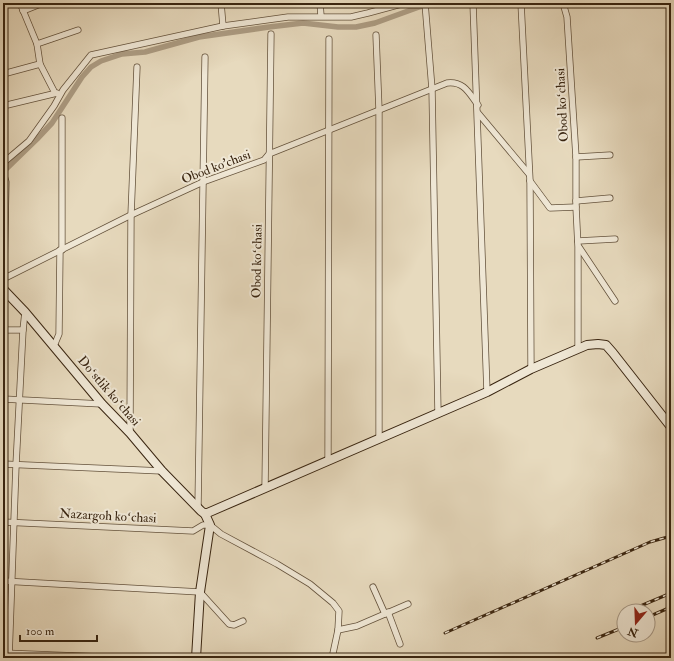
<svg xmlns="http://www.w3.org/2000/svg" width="674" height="661" font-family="'IM FELL Double Pica',serif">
<rect width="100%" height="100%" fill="#e7dabe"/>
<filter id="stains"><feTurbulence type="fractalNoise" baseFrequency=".005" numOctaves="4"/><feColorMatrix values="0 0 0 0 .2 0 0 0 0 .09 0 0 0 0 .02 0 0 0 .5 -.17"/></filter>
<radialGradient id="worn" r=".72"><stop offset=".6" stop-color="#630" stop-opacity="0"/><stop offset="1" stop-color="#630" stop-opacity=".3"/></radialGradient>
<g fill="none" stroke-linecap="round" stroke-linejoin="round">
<path stroke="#ac9c83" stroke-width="5.5" d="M3,172L37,139L52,123L82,77L91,67L101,61L122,54L145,52L199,37L269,27L303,23L338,27H356L375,23L419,7L436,3"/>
<g stroke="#64523c" stroke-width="7">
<g id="street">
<path d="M20,3L37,44L40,64L55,93"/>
<path d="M221,3L223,26"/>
<path d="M320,3L321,16"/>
<path d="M425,3L432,89L438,413"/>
<path d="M473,3L487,392"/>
<path d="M521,3L530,181L531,369"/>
<path d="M563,3L567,17L576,157V207L578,247V348"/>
<path d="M23,11L43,3"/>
<path d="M376,35L379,110V439"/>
<path d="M37,44L78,30"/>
<path d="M3,74L40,64"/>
<path d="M3,106L57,93"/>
<path d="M478,113L529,174"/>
<path d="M576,157L610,155"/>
<path d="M3,163L29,141L54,106L63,90L91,55L223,26L288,17H351L368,13L405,3"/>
<path d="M3,172L6,182L4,278"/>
<path d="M530,181L550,208L576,207"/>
<path d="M576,201L610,198"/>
<path d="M578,241L615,239"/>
<path d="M579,247L615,301"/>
<path d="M62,250V118"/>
<path d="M3,279L131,215L203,182L264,160L269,154L447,83C464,81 469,93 478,105"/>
<path d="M3,330H23"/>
<path d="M54,346L59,334L60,250"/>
<path d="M3,399L102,404"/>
<path d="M130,433L131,215L137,67"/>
<path d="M328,460L329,39"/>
<path d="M3,464L162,471"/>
<path d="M265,488L271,34"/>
<path d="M198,507L205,57"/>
<path d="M3,522L193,531L203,525H210L221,534L277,564L310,584L333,603L339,611L338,630L332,658"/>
<path d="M3,581L200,592L229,624L234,625L243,621"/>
<path d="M373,587L385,614"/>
<path d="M388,612L400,644"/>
<path d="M338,630L357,626L408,604"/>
<path d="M3,653L130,658"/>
<path d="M9,658L16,465L23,330L25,312"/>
</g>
</g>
<g stroke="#392511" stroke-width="10">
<g id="secondary">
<path d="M3,289L25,312L102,404L130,433L162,471L201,511L205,514L487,392L531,369L587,345L598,344L606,345L613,353L671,427"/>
<path d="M196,658L200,592L210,525L205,514"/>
</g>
</g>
<use href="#street" stroke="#efe7d5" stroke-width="5.5"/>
<use href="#secondary" stroke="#efe7d5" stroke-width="8"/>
<g stroke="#392511" stroke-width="3">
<g id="rail">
<path d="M638,607L671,593"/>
<path d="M648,617L671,607"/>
<path d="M445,633L650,542L671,536"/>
<path d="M597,638L624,627"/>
</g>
</g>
<use href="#rail" stroke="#efe7d5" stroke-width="1.5" stroke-dasharray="4.5" stroke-linecap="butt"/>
</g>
<g text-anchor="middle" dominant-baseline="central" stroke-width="4" stroke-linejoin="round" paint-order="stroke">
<g font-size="13" fill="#392511" stroke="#efe7d5">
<text transform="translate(562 105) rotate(-93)">Obod koʻchasi</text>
<text transform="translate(216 167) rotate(-21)">Obod ko'chasi</text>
<text transform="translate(257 261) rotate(-89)">Obod koʻchasi</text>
<text transform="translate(109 391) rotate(49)">Doʻstlik koʻchasi</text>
<text transform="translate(108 516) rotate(3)">Nazargoh koʻchasi</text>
</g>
</g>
<rect width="674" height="661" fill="none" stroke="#e7dabe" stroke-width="16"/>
<rect x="4" y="4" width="666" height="653" fill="none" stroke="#392511" stroke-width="2"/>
<rect x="8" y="8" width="658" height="645" fill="none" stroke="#392511"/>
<g transform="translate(636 623) rotate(199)"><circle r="19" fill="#efe7d5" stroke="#a69987"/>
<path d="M0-3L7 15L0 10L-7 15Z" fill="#8f2418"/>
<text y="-6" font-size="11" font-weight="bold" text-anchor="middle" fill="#392511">N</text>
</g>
<path d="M20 635v6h77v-6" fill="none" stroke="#392511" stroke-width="2"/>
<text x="26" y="635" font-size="12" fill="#392511" stroke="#efe7d5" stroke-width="3" paint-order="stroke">100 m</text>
<rect width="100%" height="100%" filter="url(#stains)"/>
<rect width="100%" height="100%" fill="url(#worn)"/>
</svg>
